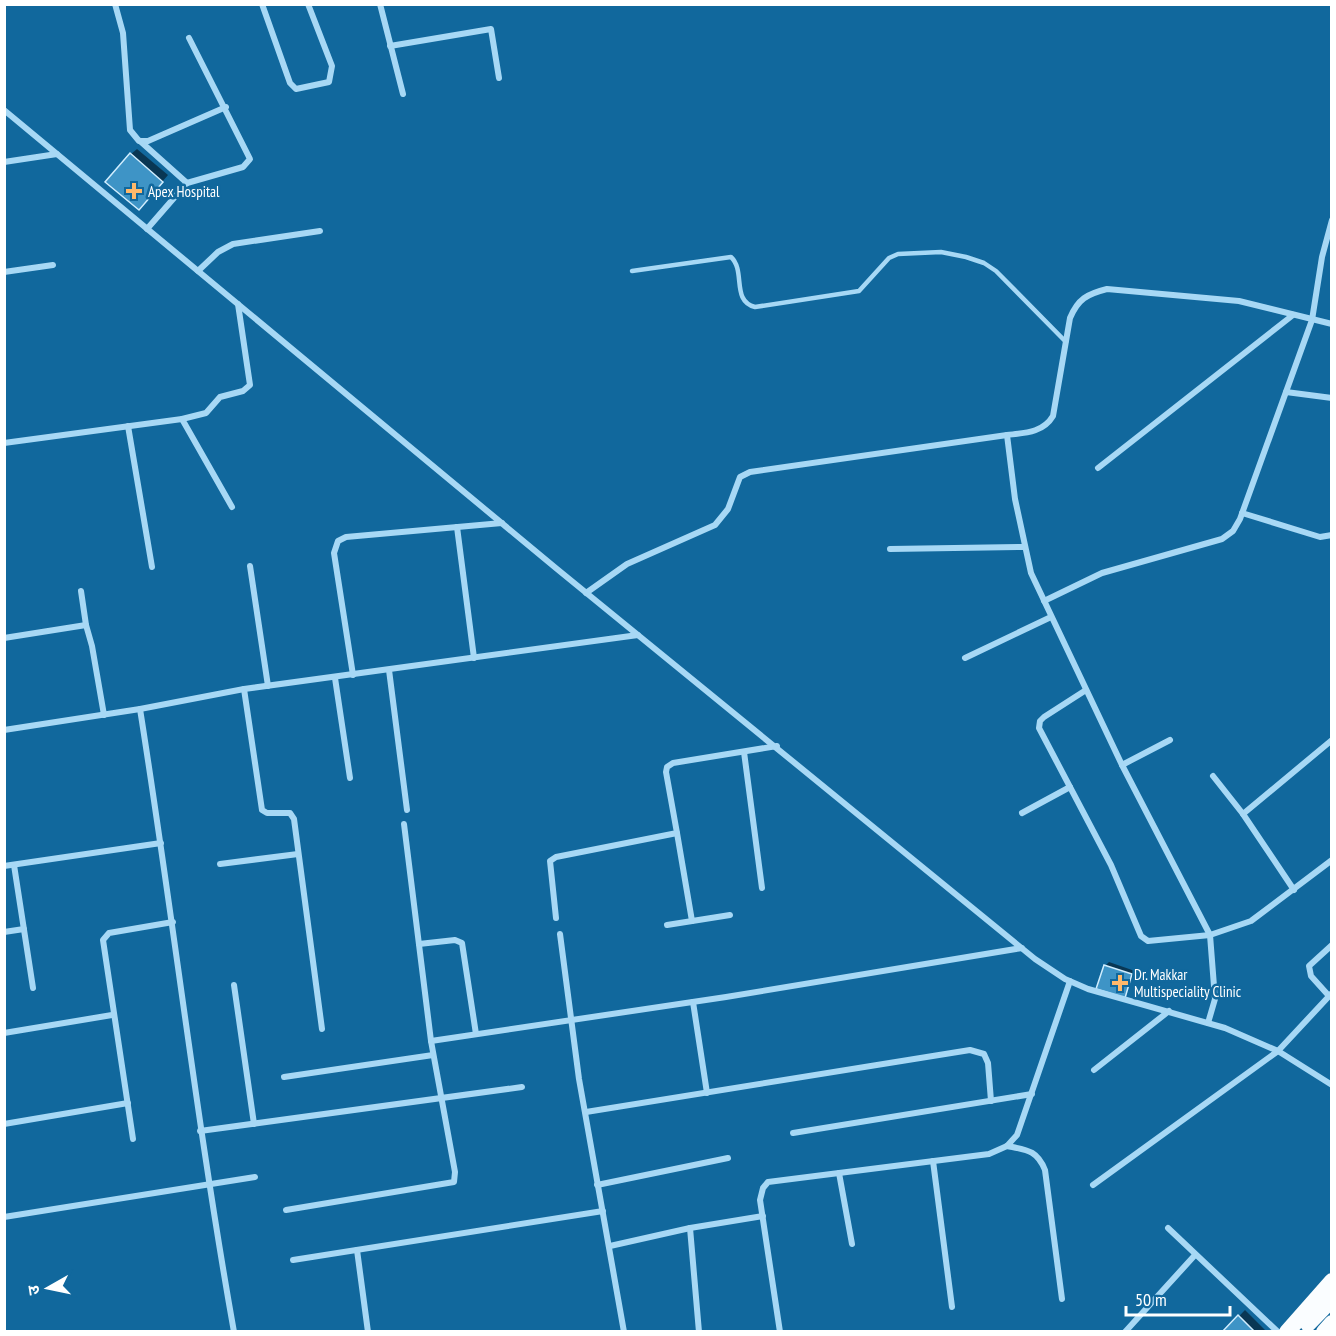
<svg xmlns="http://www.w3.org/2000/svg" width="1336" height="1336" font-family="'PT Sans Narrow','Noto Sans Devanagari',sans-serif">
<rect width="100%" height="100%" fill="#11689d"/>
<g fill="#0007">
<path d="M137,149L168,175L144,203L131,154Z"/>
<path d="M1109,962L1135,971L1124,996L1105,966Z"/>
<path d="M1245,1310L1267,1332H1224Z"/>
</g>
<g fill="#3e94c6" stroke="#d0edfe" stroke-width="1.5">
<path d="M130,153L163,182L139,210L105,182Z"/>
<path d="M1104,965L1132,974L1125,998L1096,989Z"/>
<path d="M1238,1315L1255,1332H1222Z"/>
</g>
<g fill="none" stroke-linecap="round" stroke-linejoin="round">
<path stroke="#a7d8f5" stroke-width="4.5" d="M632,271L731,257C746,271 731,301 755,307L859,291L889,258L898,254L941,252L966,257L984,263L996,271L1066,342"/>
<g stroke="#a7d8f5" stroke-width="6">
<path d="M115,4L123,33L130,130L139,141H148L226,107"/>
<path d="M262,4L290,83L296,89L329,82L332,66L308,4"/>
<path d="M380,4L403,94"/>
<path d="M390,46L491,29L499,78"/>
<path d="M4,110L557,569L1035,959L1065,979L1088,989L1225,1028L1278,1051L1332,1085"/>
<path d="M140,141L187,183"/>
<path d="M4,162L57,154"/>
<path d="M147,229L187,183L243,167L250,159L189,38"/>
<path d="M198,271L218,252L233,244L320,231"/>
<path d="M4,272L53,265"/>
<path d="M1286,392L1332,398"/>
<path d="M128,426L152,567"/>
<path d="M1007,435L1015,499L1031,573L1122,765L1210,935L1215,999L1208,1023"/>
<path d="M4,443L182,419"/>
<path d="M1098,468L1293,315"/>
<path d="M232,507L182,419L206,413L220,397L243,391L250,385L238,304"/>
<path d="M1242,513L1320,537L1332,535"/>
<path d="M457,527L474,658"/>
<path d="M890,549L1023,547"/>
<path d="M250,566L268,686"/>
<path d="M81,591L86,625"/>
<path d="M586,593L627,564L715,525L728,509L740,477L750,472L1007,435C1024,433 1043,433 1053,416L1070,318C1078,299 1087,294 1107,289L1239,301L1332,324"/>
<path d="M1044,601L1102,573L1222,539L1233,531L1240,519L1312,320L1322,257L1332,220"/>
<path d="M4,638L86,625L92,646L104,715"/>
<path d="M965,658L1051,617"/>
<path d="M389,670L407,810"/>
<path d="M353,675L334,553L338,541L346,537L502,523"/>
<path d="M335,678L350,778"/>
<path d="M244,689L262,810L267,813H290L294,819L322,1029"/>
<path d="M1086,690L1044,717L1040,721L1039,728L1111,865L1141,936L1148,941L1210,935L1251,921L1332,860"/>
<path d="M4,730L140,709"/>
<path d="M744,752L762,888"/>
<path d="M1122,765L1170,740"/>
<path d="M1213,776L1243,814L1294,890"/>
<path d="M1022,813L1070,787"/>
<path d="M1243,814L1332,740"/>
<path d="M677,833L692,921"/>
<path d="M220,864L298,854"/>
<path d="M14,865L33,988"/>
<path d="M4,866L161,843"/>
<path d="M556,918L550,861L556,857L677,833L666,772L667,767L673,763L777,746"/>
<path d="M667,925L730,915"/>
<path d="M4,932L24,929"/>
<path d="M560,934L579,1079L624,1332"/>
<path d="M419,944L455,940L462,943L476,1034"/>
<path d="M234,985L254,1124"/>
<path d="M1329,996L1311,976L1309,966L1332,945"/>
<path d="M693,1002L707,1093"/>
<path d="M4,1033L112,1015"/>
<path d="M431,1041L726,997L1022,948"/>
<path d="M1094,1070L1169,1011"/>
<path d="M284,1077L433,1055"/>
<path d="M586,1112L970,1050L984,1054L988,1063L991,1101"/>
<path d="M4,1124L128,1103"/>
<path d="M200,1131L522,1087"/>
<path d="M793,1133L1032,1094"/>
<path d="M133,1139L103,940L109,933L173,922"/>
<path d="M1007,1146C1027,1150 1037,1150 1045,1170L1062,1299"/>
<path d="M933,1161L952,1307"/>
<path d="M839,1173L852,1244"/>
<path d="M597,1185L728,1158"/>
<path d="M1093,1185L1278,1051L1332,993"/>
<path d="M286,1210L454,1182L455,1172L431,1041L404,824"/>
<path d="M4,1217L255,1177"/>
<path d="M690,1228L699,1332"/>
<path d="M1168,1228L1278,1332"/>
<path d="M610,1246L690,1228L763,1216"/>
<path d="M357,1250L368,1332"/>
<path d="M293,1260L603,1211"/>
<path d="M234,1332C197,1125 173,916 140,709L244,689L638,635"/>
<path d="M780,1332L760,1200L763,1188L768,1182L989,1154L1007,1146L1017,1135L1070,981"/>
<path d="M1125,1332L1195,1255"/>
</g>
<g stroke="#fafdff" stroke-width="16">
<path d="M1308,1324L1332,1299"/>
<path d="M1287,1332L1332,1281"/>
<path d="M1324,1332L1332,1323"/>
</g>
</g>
<g fill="#ffb96b" stroke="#11689d" stroke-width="2">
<path d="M131 182h6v6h6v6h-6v6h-6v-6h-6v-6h6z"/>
<path d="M1117 974h6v6h6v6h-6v6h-6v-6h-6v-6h6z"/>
</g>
<g text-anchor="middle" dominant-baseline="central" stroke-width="5" stroke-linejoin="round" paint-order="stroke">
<g font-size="15" fill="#fff" stroke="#11689d" text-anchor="start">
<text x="148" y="191">Apex Hospital</text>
<text x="1134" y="974">Dr. Makkar<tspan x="1134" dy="17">Multispeciality Clinic</tspan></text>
</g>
</g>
<rect width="1336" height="1336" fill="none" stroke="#ffffff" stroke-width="12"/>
<g transform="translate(48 1288) rotate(261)" stroke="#11689d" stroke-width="4.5" paint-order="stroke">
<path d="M0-4.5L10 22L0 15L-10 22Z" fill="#ffffff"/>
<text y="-9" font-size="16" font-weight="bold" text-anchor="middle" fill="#ffffff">उ</text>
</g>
<path d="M1126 1306v9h104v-9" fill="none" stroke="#ffffff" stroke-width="3"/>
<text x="1135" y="1306" font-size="18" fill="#ffffff" stroke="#11689d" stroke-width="4.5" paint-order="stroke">50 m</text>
</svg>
